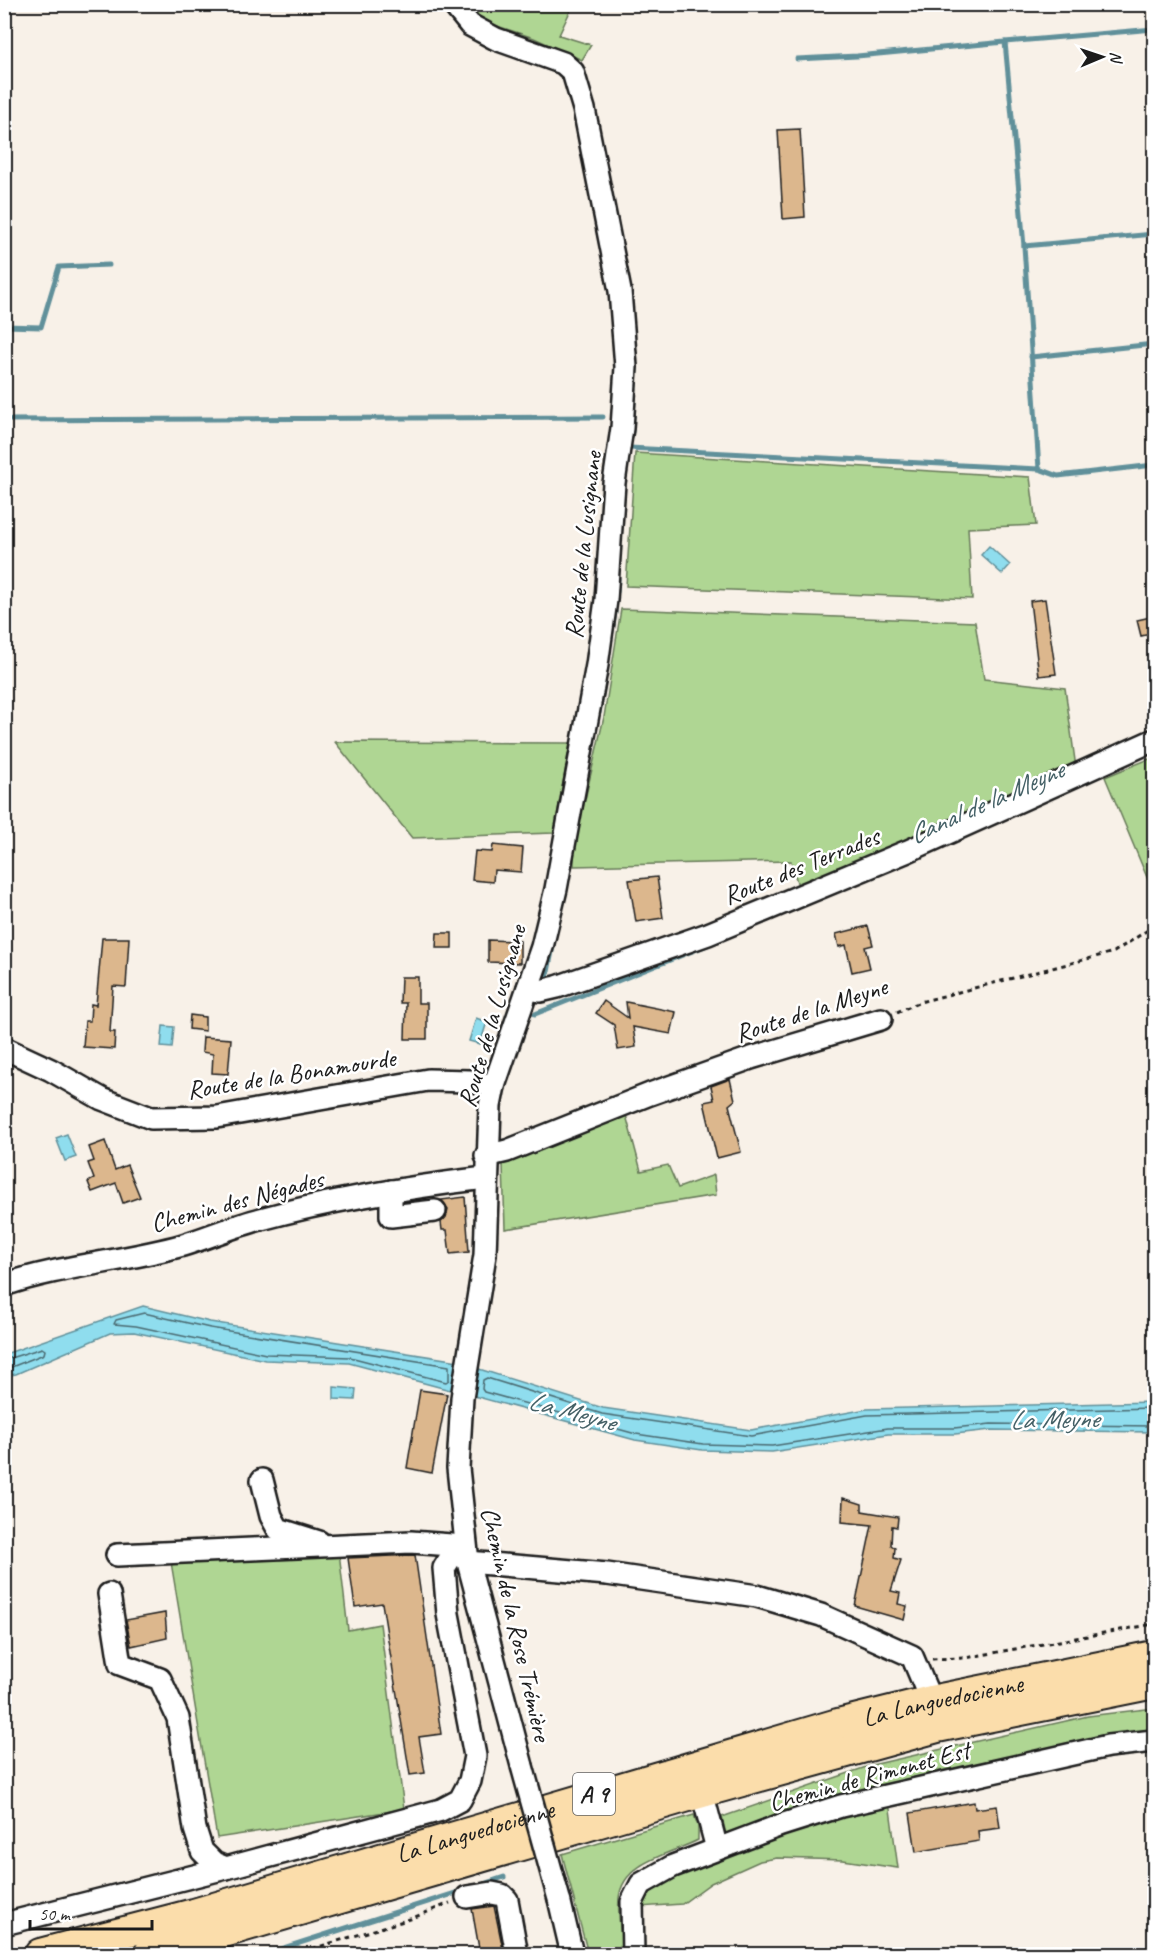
<svg xmlns="http://www.w3.org/2000/svg" width="1159" height="1959" font-family="Caveat,sans-serif">
<rect width="100%" height="100%" fill="#f8f1e8"/>
<filter id="ink" filterUnits="userSpaceOnUse"><feTurbulence type="fractalNoise" baseFrequency=".0167" numOctaves="2"/><feDisplacementMap in="SourceGraphic" scale="12" xChannelSelector="R" yChannelSelector="G"/><feConvolveMatrix kernelMatrix="1 2 1 2 8 2 1 2 1" color-interpolation-filters="sRGB"/></filter>
<g filter="url(#ink)">
<g fill="#afd693" stroke="#667958" stroke-width="1.5">
<path d="M468,5H573L559,35L591,45L582,60L534,38L485,22Z"/>
<path d="M635,453L1030,477L1036,525L968,528L972,599L626,586Z"/>
<path d="M621,609L975,622L984,679L1065,688L1076,768L823,879L798,886L791,861L574,866V847L604,717Z"/>
<path d="M335,742L570,743L554,833L412,838Z"/>
<path d="M1154,757V894L1105,777Z"/>
<path d="M616,1115H626L641,1171L668,1165L678,1188L714,1175L716,1195L505,1229L503,1165L512,1157Z"/>
<path d="M339,1552L348,1630L380,1624L404,1809L217,1838L171,1562Z"/>
<path d="M1154,1708V1733L1110,1735L965,1766L883,1786L726,1835L722,1817L872,1765L1088,1716Z"/>
<path d="M889,1802L898,1868L843,1860L777,1858L760,1861L711,1883L682,1904L640,1907L657,1883L749,1843Z"/>
<path d="M694,1815L698,1826V1840C671,1854 623,1861 619,1898C617,1916 622,1937 623,1954H588L562,1854Z"/>
</g>
<g fill="#8fddee" stroke="#61909a" stroke-width="1.5">
<path d="M989,546L1010,565L1002,574L981,555Z"/>
<path d="M476,1018L487,1022L480,1044L469,1041Z"/>
<path d="M163,1026L174,1027L172,1048L161,1047Z"/>
<path d="M67,1134L76,1157L65,1161L56,1138Z"/>
<path d="M143,1306L210,1322L458,1361L454,1391L349,1363L265,1360L134,1332L110,1333L16,1374L5,1376V1354Z"/>
<path d="M479,1369L603,1408L751,1430L867,1409L1154,1402V1432L991,1430L955,1434H888L772,1452L702,1450L635,1440L474,1396Z"/>
<path d="M334,1387L356,1389L355,1400L334,1399Z"/>
</g>
<g fill="none" stroke-linecap="round" stroke-linejoin="round">
<g stroke="#4a6970" stroke-width="1.5">
<path d="M144,1313L210,1328L449,1366V1380L446,1382L350,1357L266,1354L136,1326L114,1324L116,1320Z"/>
<path d="M4,1360L42,1348L45,1350L44,1354L4,1370"/>
<path d="M1154,1408L867,1415L751,1436L602,1414L487,1378L483,1380L482,1389L484,1392L636,1434L703,1444L772,1446L888,1428H954L991,1424L1154,1426"/>
</g>
<g stroke="#61909a" stroke-width="5">
<path d="M1005,42L1154,29"/>
<path d="M1024,246L1154,234"/>
<path d="M4,326L41,327L59,267L109,265"/>
<path d="M1031,357L1154,344"/>
<path d="M4,420L603,417"/>
<path d="M632,432L636,367"/>
<path d="M629,448L1039,469L1024,246L1005,42L857,56L797,59"/>
<path d="M1039,469L1058,476L1154,465"/>
<path d="M617,592L618,579"/>
<path d="M599,713L615,612"/>
<path d="M547,977L553,946"/>
<path d="M535,1014L710,944"/>
<path d="M477,1886L504,1877"/>
<path d="M265,1954L462,1891"/>
</g>
</g>
<g fill="#dcb78d" stroke="#1c1c1c" stroke-width="1.5">
<path d="M800,129L805,217L783,219L778,130Z"/>
<path d="M1045,599L1056,674L1039,676L1030,601Z"/>
<path d="M1155,616V633L1141,636L1137,620Z"/>
<path d="M493,845L523,848L521,872L494,870L493,882L472,880L475,851L492,852Z"/>
<path d="M657,877L663,918L636,922L629,880Z"/>
<path d="M868,926L873,945L865,947L870,968L852,972L846,945L839,947L836,934Z"/>
<path d="M437,933H452V948H436Z"/>
<path d="M102,938H129L126,987L113,986L110,1032H115L114,1049L83,1047L85,1021H90L91,1004L96,1005Z"/>
<path d="M488,940L520,941V963L488,962Z"/>
<path d="M401,977H418V1003H427V1039H405L406,1003H400Z"/>
<path d="M604,1001L628,1018L626,1002L676,1012L671,1034L633,1027L636,1047L618,1050L614,1025L596,1013Z"/>
<path d="M190,1015L205,1017V1031L189,1029Z"/>
<path d="M203,1037L231,1039L228,1074L212,1073L213,1054L202,1052Z"/>
<path d="M730,1079L735,1100L729,1105L741,1152L717,1158L704,1102L714,1100L711,1086Z"/>
<path d="M105,1141L115,1170L127,1165L140,1197L123,1203L116,1183L92,1192L88,1182L94,1179L88,1163L94,1161L89,1147Z"/>
<path d="M465,1197L469,1252L450,1254L447,1230H442L441,1222L446,1217L448,1209L441,1200Z"/>
<path d="M420,1390L447,1394L432,1473L407,1468Z"/>
<path d="M843,1498L862,1504V1511L898,1517L897,1527L892,1526L891,1545L895,1548L894,1558L901,1560L891,1591L900,1593L898,1604L907,1606L904,1620L855,1606L872,1525L842,1522Z"/>
<path d="M415,1555L441,1734L419,1737L425,1773L410,1775L382,1603L355,1607L348,1558Z"/>
<path d="M165,1613L167,1638L131,1646L126,1620Z"/>
<path d="M974,1802L975,1809L997,1806L1000,1828L978,1831L979,1841L916,1852L910,1813Z"/>
<path d="M494,1906L504,1954H480L472,1909Z"/>
</g>
<g fill="none" stroke-linecap="round" stroke-linejoin="round">
<g stroke="#1c1c1c" stroke-width="26">
<g id="minor">
<path d="M453,4L470,25L496,39L563,63L573,72L584,109L620,291L626,367L622,428L614,483L606,600L597,665L556,889L542,947L494,1086L490,1106L485,1255L462,1398L458,1468L468,1562L522,1766"/>
<path d="M528,988L540,991L557,987L708,934L908,851L1154,740"/>
<path d="M4,1048L51,1070L102,1099L151,1118L217,1117L428,1080L470,1081L494,1086"/>
<path d="M486,1156L507,1151L650,1094L751,1058L881,1019"/>
<path d="M391,1191V1216L435,1211"/>
<path d="M4,1285C62,1265 124,1262 183,1245C209,1237 234,1226 261,1219C334,1199 410,1187 485,1178"/>
<path d="M262,1480L271,1516L278,1529L319,1542"/>
<path d="M117,1555L411,1542L465,1546"/>
<path d="M468,1562L607,1574L757,1596L821,1615L912,1656L931,1701"/>
<path d="M109,1594L120,1664L160,1679L178,1718L195,1829L202,1851L214,1863L226,1868"/>
<path d="M702,1792L717,1849"/>
<path d="M467,1897L492,1893L502,1895L507,1900L517,1954"/>
<path d="M559,1899L572,1954"/>
<path d="M4,1924L226,1868L441,1810L460,1800L470,1781L475,1756L448,1614L444,1568L451,1557L465,1546"/>
<path d="M633,1954L632,1902L641,1884L673,1866L781,1825L841,1806L1108,1746L1154,1741"/>
</g>
</g>
<g stroke="#1c1c1c" stroke-width="34">
<g id="highway">
<path id="s1" d="M40,1954L194,1914L838,1724L931,1701L1154,1656"/>
<path d="M149,1954L702,1792L937,1727L1154,1683"/>
</g>
</g>
<g stroke="#1c1c1c" stroke-width="3" stroke-dasharray="4.5 4.5" stroke-linecap="butt">
<path d="M897,1012L920,1002L1114,952L1154,926"/>
<path d="M932,1659L965,1658L1154,1624"/>
<path d="M295,1954L410,1919L450,1903"/>
</g>
<use href="#minor" stroke="#fff" stroke-width="21"/>
<use href="#highway" stroke="#fbddab" stroke-width="30"/>
<g stroke="#1c1c1c" stroke-width="26" stroke-linecap="butt">
<path id="minor-bridge" d="M522,1766L559,1899"/>
</g>
<use href="#minor-bridge" stroke="#fff" stroke-width="21"/>
</g>
</g>
<g text-anchor="middle" dominant-baseline="central" stroke-width="5" stroke-linejoin="round" paint-order="stroke">
<rect fill="#fff" stroke="#606060" stroke-width="1.5" x="573" y="1773" width="42" height="42" rx="4.5"/>
<g font-size="24" font-weight="bold" fill="#1c1c1c">
<text x="594" y="1794">A 9</text>
</g>
<g font-size="26" fill="#1c1c1c" stroke="#fff">
<text transform="translate(583 545) rotate(-84)">Route de la Lusignane</text>
<text transform="translate(801 866) rotate(-22)">Route des Terrades</text>
<text transform="translate(811 1010) rotate(-18)">Route de la Meyne</text>
<text transform="translate(492 1016) rotate(-74)">Route de la Lusignane</text>
<text transform="translate(291 1074) rotate(-9)">Route de la Bonamourde</text>
<text transform="translate(237 1201) rotate(-15)">Chemin des Négades</text>
<text transform="translate(516 1624) rotate(77)">Chemin de la Rose Trémière</text>
<text stroke="none"><textPath href="#s1" startOffset="938">La Languedocienne</textPath></text>
<text transform="translate(869 1776) rotate(-15)">Chemin de Rimonet Est</text>
<text stroke="none"><textPath href="#s1" startOffset="452">La Languedocienne</textPath></text>
</g>
<g font-size="27" font-style="italic" fill="#446066" stroke="#fff">
<text transform="translate(986 802) rotate(-24)">Canal de la Meyne</text>
<text transform="translate(572 1411) rotate(15)">La Meyne</text>
<text transform="translate(1054 1419) rotate(-1)">La Meyne</text>
</g>
</g>
<rect width="1159" height="1959" fill="none" stroke="#fff" stroke-width="24"/>
<rect x="12" y="12" width="1135" height="1935" fill="none" stroke="#1c1c1c" stroke-width="2" filter="url(#ink)"/>
<g transform="translate(1102 57) rotate(88)" stroke="#ffffff" stroke-width="4.5" paint-order="stroke">
<path d="M0-4.5L10 22L0 15L-10 22Z" fill="#1c1c1c"/>
<text y="-9" font-size="16" font-weight="bold" text-anchor="middle" fill="#1c1c1c">N</text>
</g>
<path d="M30 1920v9h122v-9" fill="none" stroke="#1c1c1c" stroke-width="3"/>
<text x="39" y="1920" font-size="18" fill="#1c1c1c" stroke="#ffffff" stroke-width="4.5" paint-order="stroke">50 m</text>
</svg>
